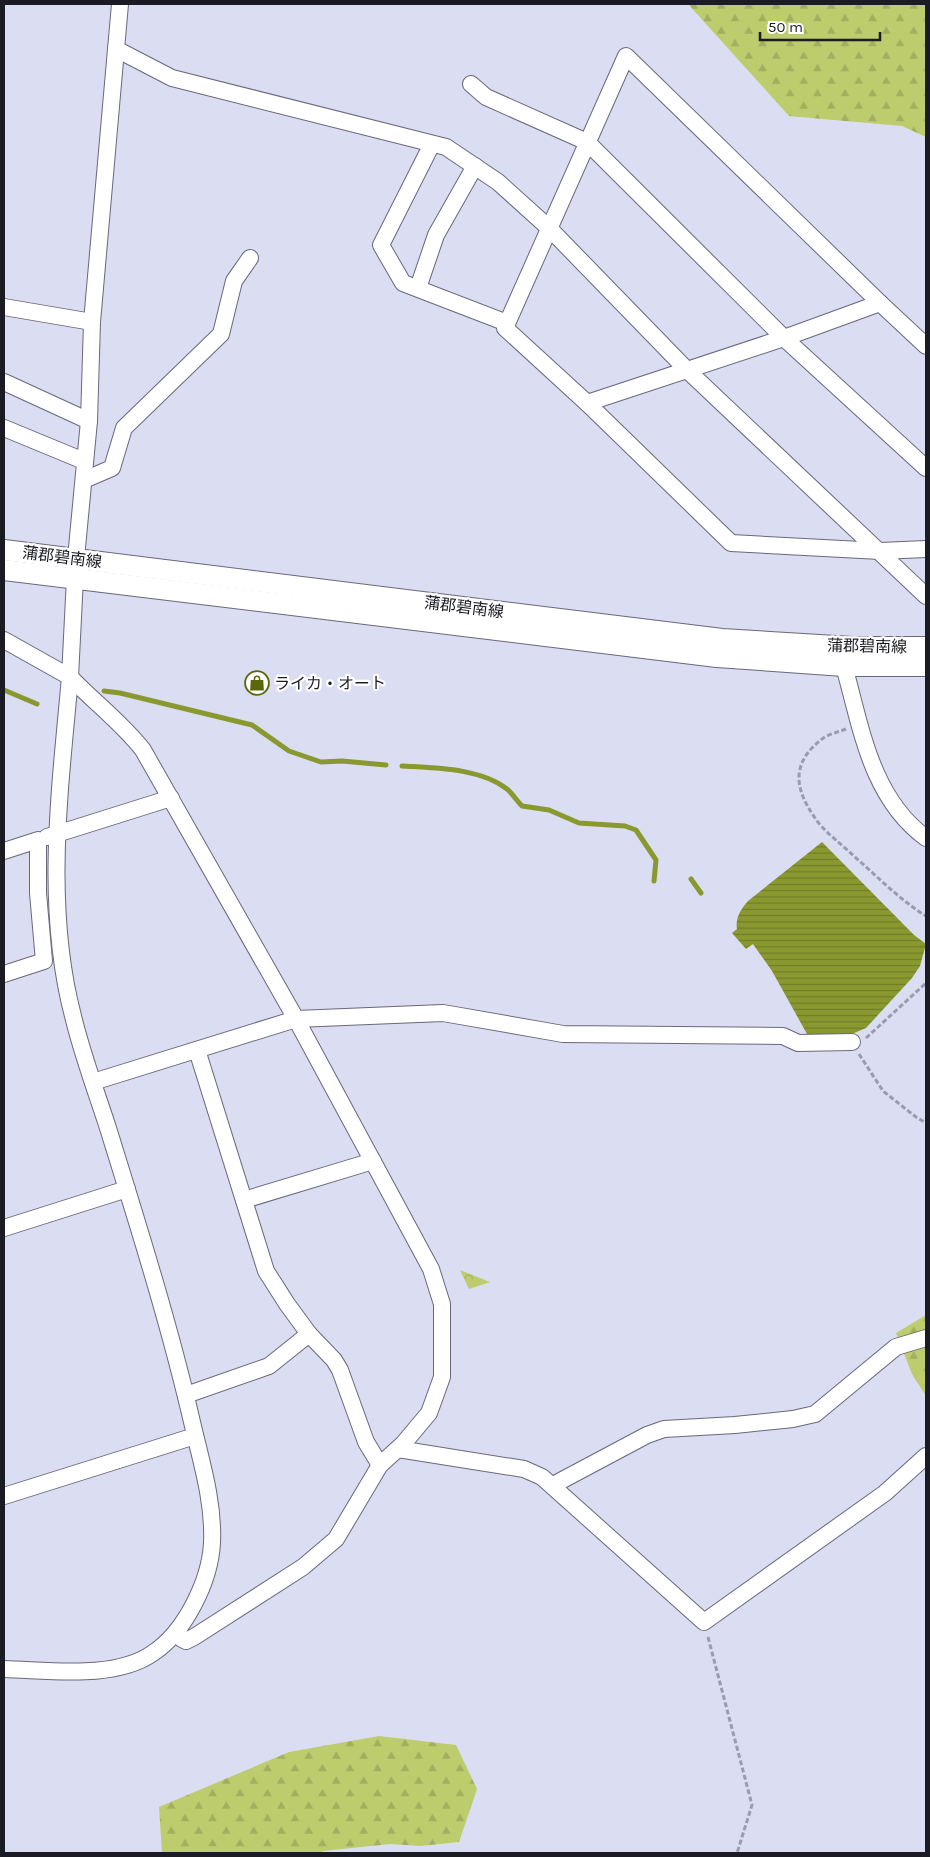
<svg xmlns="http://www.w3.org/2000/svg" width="930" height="1857" font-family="Karla,'Noto Sans JP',sans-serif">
<defs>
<pattern id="forest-firs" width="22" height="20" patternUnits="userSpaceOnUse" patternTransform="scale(1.25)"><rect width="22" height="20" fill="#bdcd6d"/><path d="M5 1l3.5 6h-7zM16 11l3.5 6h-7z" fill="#a2af5e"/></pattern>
<pattern id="park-crowns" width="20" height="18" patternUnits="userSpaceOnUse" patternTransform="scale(1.25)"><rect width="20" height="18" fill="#bdcd6d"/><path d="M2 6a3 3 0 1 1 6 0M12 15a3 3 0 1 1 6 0" fill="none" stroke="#a2af5e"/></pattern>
<pattern id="water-rules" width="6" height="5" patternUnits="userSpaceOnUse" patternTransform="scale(1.25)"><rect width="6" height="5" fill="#8a992f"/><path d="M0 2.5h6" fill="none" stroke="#707c28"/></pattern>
</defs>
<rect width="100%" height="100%" fill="#dbddf3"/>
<g fill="url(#forest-firs)">
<path d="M688,4H926V137L902,126L789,116Z"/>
<path d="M926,1315V1396L912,1374L896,1333Z"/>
<path d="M379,1736L456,1745L477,1789L459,1842L420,1846L390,1844L323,1851L321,1853H162L159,1807L289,1752Z"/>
</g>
<path fill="url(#park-crowns)" d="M460,1270L490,1282L469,1289Z"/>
<path fill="url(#water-rules)" d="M822,842L914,935L926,944L920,966L912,978L866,1028L847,1036L807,1034L772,971L753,944L746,949L732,933L737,929C735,918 741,909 748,901Z"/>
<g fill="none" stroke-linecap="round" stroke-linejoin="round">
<g stroke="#8a992f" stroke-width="5">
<path d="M4,690L37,704"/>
<path d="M104,691L120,693L252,725L289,751L321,762L342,761L386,765"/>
<path d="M402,766C435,768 480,768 507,789C512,793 517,801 522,806L549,810L579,823L625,826L636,830L656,860L654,881"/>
<path d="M691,879L701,893"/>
</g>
<g stroke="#67687b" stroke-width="18">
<g id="minor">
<path d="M120,4L92,322L89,421L76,558L70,677C94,702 122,723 143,750L296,1019L431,1269L442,1304V1377L429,1413L403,1444L380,1465L336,1539L303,1567L194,1637L186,1641L182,1639L177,1631"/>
<path d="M116,49L172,78L446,147L498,182L549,228L687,370L926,596"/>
<path d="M471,84L486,97L587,142L784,338L926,468"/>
<path d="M432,144L381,245L403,283L507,323"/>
<path d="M418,288L436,235L475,166"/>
<path d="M4,307L92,322"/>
<path d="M926,346L880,303L626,56L505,328L587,403L731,543L880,551L926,549"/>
<path d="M4,382L89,421"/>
<path d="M587,403L784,338L880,303"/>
<path d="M4,428L84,461"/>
<path d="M84,480L112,468L124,428L221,334L234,281L250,258"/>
<path d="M4,640L70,677C60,790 44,905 73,1016C82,1054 96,1091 108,1128C138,1225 169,1323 192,1422C201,1461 214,1502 212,1543C210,1581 185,1632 153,1653C115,1680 49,1670 4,1669"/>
<path d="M844,666C861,727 871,798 926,838"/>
<path d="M47,837L171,798"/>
<path d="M4,851L38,840V893L44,961L4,974"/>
<path d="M197,1050L266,1271L287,1304L309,1334L334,1360L340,1370L366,1442L380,1465"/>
<path d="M93,1082L296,1019L443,1013L563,1034L783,1036L798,1043L852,1042"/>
<path d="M244,1200L373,1161"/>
<path d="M4,1228L127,1189"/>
<path d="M186,1395L269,1366L309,1334"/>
<path d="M398,1449L524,1469L542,1477L704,1622L885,1493L926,1456"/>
<path d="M553,1485L647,1435L664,1429L735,1425L793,1419L815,1414L896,1347L926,1338"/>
<path d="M4,1496L195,1436"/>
</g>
</g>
<g stroke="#67687b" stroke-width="22">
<g id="major">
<path d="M4,550L722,639L852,647H926"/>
<path d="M4,570L717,657L844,666H926"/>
</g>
</g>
<g stroke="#9a9cad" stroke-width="3" stroke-dasharray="5 2.5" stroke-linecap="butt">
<path d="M846,729C839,732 828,734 822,739C791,763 794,788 815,818C825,833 843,845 856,858C879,878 900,900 926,916"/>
<path d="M866,1038L926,983"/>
<path d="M859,1054L883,1091L916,1117L926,1123"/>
<path d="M708,1637L752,1805L737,1853"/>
</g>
<use href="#minor" stroke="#fff" stroke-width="16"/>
<use href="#major" stroke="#fff" stroke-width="20"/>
</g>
<defs>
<g id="shop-ring" transform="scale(1.25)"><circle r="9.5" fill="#fff" stroke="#5c670c" stroke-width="1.5"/><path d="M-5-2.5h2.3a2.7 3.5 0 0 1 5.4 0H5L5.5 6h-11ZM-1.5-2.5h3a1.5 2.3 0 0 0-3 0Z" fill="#5c670c"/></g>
</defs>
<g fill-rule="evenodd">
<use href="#shop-ring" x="257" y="683"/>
</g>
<g text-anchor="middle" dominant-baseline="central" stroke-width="4.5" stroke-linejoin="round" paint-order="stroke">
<g font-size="16" fill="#1a1b23" stroke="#fff">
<text transform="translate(62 557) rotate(7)">蒲郡碧南線</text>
<text transform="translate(464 607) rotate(7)">蒲郡碧南線</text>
<text transform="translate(867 646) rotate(1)">蒲郡碧南線</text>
</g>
<g font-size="16" fill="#1a1b23" stroke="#fff" text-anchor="start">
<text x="274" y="683">ライカ・オート</text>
</g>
</g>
<rect width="930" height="1857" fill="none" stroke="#1a1b23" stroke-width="10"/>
<path d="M760 32v8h120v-8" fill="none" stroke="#1a1b23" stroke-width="2.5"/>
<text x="768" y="32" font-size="15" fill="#1a1b23" stroke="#ffffff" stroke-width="4" paint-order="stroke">50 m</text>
</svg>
